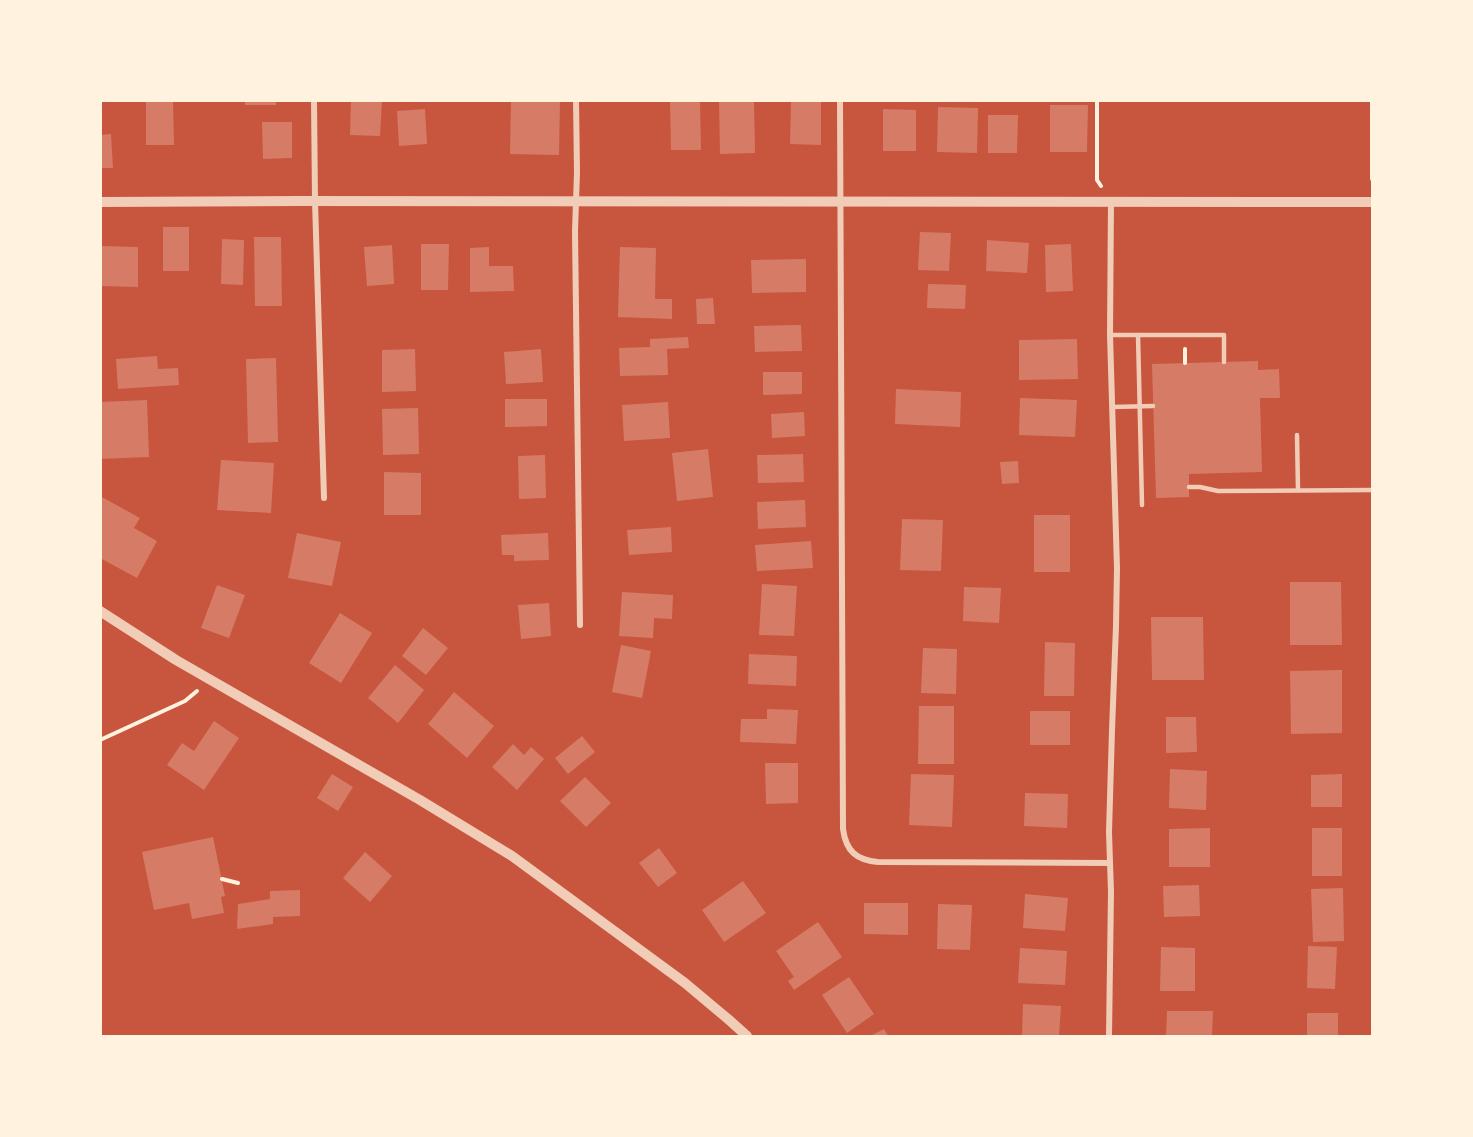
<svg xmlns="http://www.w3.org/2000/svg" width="1473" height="1137" font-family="'Archivo Narrow',sans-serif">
<rect width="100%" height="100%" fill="#c8553d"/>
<g fill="#d67c66">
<rect x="245" y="100" width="31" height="5"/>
<path d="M351,100H382L380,136L350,135Z"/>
<path d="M511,100H560L559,155L510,154Z"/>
<path d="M670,100H700L701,150H671Z"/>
<path d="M719,100H754L755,153L720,154Z"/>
<path d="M791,100H821V145L790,144Z"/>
<path d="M146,101H173L174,145H146Z"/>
<path d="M1050,105H1088L1087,152H1050Z"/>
<path d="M938,107L978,108L977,153L937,152Z"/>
<path d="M425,109L427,144L399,146L397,111Z"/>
<path d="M883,109L916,110V151H883Z"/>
<path d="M988,115H1018L1017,153H988Z"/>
<path d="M262,122H292V158L263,159Z"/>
<path d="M111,134L113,168H100V135Z"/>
<rect x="163" y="227" width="26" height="44"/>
<path d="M920,232L951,233L949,271L918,270Z"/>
<path d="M254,237H281L282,306H255Z"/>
<path d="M222,239L244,240L243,285L221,284Z"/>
<path d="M987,240L1029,243L1027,273L986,271Z"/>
<path d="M421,244H449L448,290H421Z"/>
<path d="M1071,244L1073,291L1046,292L1045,245Z"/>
<path d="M392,245L394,284L367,286L364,247Z"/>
<path d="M101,246L138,247V287L100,286Z"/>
<path d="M489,247V266H513L514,291L470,292V248Z"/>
<path d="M620,247L656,248L655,299H672V319L618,317Z"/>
<path d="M806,259V292L752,293L751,260Z"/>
<path d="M928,284L966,285L965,309L927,308Z"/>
<path d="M713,298L715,324H697L696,299Z"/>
<path d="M801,325L802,351L755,352L754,326Z"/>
<path d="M688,337L689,348L667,349L668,375L620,376L619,348L650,347V339Z"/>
<path d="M1077,339L1078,379L1019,380V340Z"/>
<path d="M415,349L416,391L382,392V350Z"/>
<path d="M541,349L543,382L506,384L504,352Z"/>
<path d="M157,356L158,369L178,368L179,385L118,389L116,359Z"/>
<path d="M276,358L278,442L248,443L246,359Z"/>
<path d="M1258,361V370L1279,369L1280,398H1260L1262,472L1189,474V497L1156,498L1152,364Z"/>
<path d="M763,372H802V394L763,395Z"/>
<path d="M896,389L961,392L960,427L895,424Z"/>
<path d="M1020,398L1077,400L1075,437L1019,435Z"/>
<path d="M505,399H547V426L505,427Z"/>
<path d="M147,400L149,457L100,459V402Z"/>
<path d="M668,402L670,438L624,441L622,405Z"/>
<path d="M418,408L419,454L383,455L382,409Z"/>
<path d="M804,412L805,436L772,438L771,414Z"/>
<path d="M708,449L713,497L677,501L672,453Z"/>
<path d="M803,454L804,482L758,483L757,455Z"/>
<path d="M545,455L546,498L519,499L518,456Z"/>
<path d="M221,460L274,463L271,513L217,510Z"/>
<path d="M1018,461L1019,483L1002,484L1000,462Z"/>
<path d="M384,472L421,473V515H384Z"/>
<path d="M100,496L140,518L134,528L157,541L137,578L100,558Z"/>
<path d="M805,500L806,527L758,529L757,502Z"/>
<rect x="1034" y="515" width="36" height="57"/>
<path d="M902,519L943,520L941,571L900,570Z"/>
<path d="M671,527L672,552L629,555L627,530Z"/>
<path d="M297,533L341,542L332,586L288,578Z"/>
<path d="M548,533L549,560L514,561V555H502L501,535Z"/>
<path d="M811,541L813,568L757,571L755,545Z"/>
<path d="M1290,582H1341L1342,645H1290Z"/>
<path d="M762,584L797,586L794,636L759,635Z"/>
<path d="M217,585L245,595L229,638L201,628Z"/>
<path d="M964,587L1001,588L999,623L963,621Z"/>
<path d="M622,592L673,595L672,619L654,618L653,638L619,636Z"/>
<path d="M549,603L551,636L521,639L518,605Z"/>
<path d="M340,613L372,633L341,683L309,663Z"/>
<path d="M1151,617H1203L1204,680H1152Z"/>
<path d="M423,628L448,648L426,675L402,656Z"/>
<path d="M1045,642L1075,643L1074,696H1044Z"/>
<path d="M621,645L651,651L642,698L612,692Z"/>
<path d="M923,648L957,649L956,694L921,693Z"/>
<path d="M749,654L797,656L796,686L748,684Z"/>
<path d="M395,665L424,690L398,723L368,698Z"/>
<path d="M1342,670V733L1291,734L1290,671Z"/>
<path d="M454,692L494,726L467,758L428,724Z"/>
<path d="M919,706H954V764H918Z"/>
<path d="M767,709L798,710L796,744L740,742L741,719H767Z"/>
<rect x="1030" y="711" width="40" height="34"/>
<path d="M1166,717H1196L1197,752L1166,753Z"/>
<path d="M214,721L239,738L204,790L167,765L182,743L194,751Z"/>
<path d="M582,736L595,752L568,774L555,758Z"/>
<path d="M513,744L524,755L531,747L544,759L517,790L492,767Z"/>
<path d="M765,763H798V803L766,804Z"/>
<path d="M1170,769L1207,771L1206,810L1169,808Z"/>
<path d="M332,774L353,787L338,811L317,798Z"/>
<path d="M911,774L954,775L952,827L909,825Z"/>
<path d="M1342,774V807H1311V775Z"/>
<path d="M585,777L611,803L586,827L560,801Z"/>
<path d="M1025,793L1068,794L1067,828L1024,826Z"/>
<path d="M1210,828V867H1169V829Z"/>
<rect x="1312" y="828" width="30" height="48"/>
<path d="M213,837L225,896L221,897L224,913L192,919L189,903L154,910L142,852Z"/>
<path d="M659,848L677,873L658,887L639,863Z"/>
<path d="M365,852L392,876L370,902L343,878Z"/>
<path d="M743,881L766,913L724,942L702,910Z"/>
<path d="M1199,885L1200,916L1164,917L1163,886Z"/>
<path d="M1343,888L1344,941L1313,942L1311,889Z"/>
<path d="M300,890V916L273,917V924L237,929L238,904L270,899V891Z"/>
<path d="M1025,894L1068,898L1065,931L1023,928Z"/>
<path d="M864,903H908V935L864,934Z"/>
<path d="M938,904L972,905L970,950L937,949Z"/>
<path d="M818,922L842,957L794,990L788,981L794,977L776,951Z"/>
<path d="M1308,946L1337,947L1335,989L1307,988Z"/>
<path d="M1161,947L1195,948V991H1160Z"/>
<path d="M1020,948L1067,951L1065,985L1018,983Z"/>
<path d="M849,977L874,1014L847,1033L822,995Z"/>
<path d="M1023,1004L1061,1006L1059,1036L1022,1035Z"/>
<path d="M1167,1011H1213L1212,1036H1166Z"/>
<rect x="1307" y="1013" width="31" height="23"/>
<path d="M884,1029L888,1036H870Z"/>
</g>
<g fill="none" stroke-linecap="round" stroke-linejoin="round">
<g stroke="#fff3e0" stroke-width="4">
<path d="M1097,100V180L1101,186"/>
<path d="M1372,100V179"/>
<path d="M1185,363V349"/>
<path d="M100,740L185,701L197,691"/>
<path d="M222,879L238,883"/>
</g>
<g stroke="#f1ccb7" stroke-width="4.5">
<path d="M1110,335H1224V362"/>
<path d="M1138,335L1142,505"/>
<path d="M1112,407L1153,406"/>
<path d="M1297,435L1298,490"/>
<path d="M1189,487H1200L1218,491L1372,490"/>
</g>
<g stroke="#f1ccb7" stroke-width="6">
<path d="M314,100L315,201L324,498"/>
<path d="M576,100L577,172L575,231L580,625"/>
<path d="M840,100L843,829C846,851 856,860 878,862L1110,863"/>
<path d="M1109,1036L1111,892L1109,832L1112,730L1116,626L1117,568L1110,335L1111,201"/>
</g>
<g stroke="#f1ccb7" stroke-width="10">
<path d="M100,202L299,201L1372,202"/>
<path d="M100,611L176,660L420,800L512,856L685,983L728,1019L747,1036"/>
</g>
</g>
<rect width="1473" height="1137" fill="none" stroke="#fff3e0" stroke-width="204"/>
</svg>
